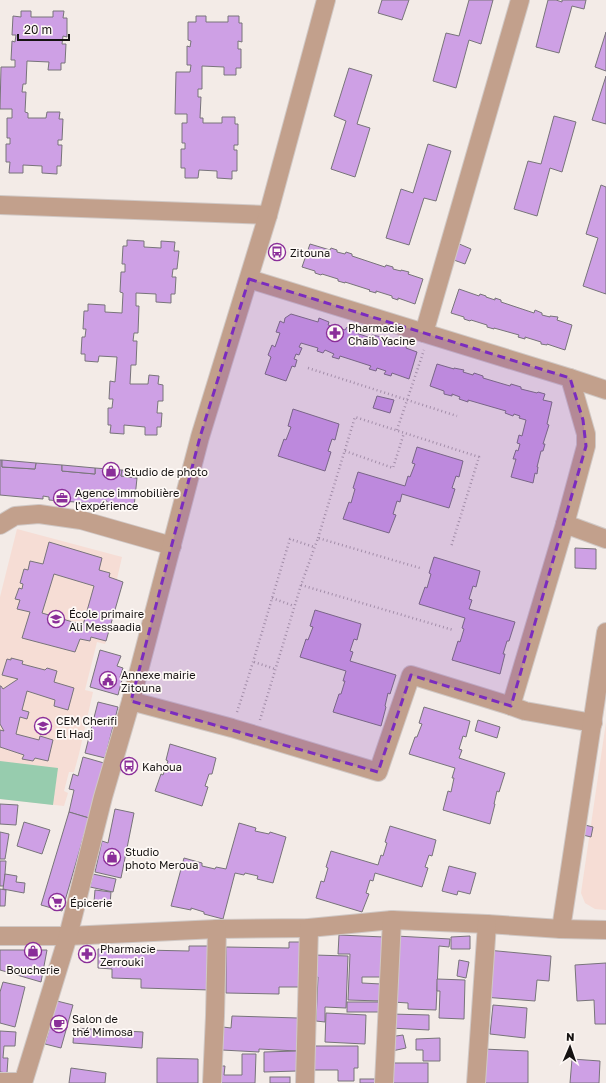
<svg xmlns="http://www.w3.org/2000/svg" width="606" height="1083" font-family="'Golos Text',sans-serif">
<rect width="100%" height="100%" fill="#f3ebe7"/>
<g fill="#f6ddd5">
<path d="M17,529L122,557L117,579L123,582L106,641L105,644L97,642L85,690L93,692L79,754L74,772H69L64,791L68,793L64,806L0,799V597Z"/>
<path d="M606,722V910L595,909L585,903L581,893Z"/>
</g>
<path fill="#97ccae" d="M0,761L58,768L53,805L0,799Z"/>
<g fill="#cea0e5" stroke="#78747a" fill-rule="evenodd">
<path d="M382,0H409L402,20L378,13Z"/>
<path d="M469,0H493L481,44L469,40L456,88L433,81L446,33L459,36Z"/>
<path d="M548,0H556L562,2V0H586L584,9L572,6L559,53L536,47Z"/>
<path d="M21,11H31V17H53V11H64L63,18H67V37L63,36L62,44H66L65,63H61V70H48L49,62L27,61L26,84H23L22,92H26L25,112L28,113V118H46L47,112H60L59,119H63L62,140H58V145H62L61,166H57V174L42,173V166L23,165V173H9L10,162H6V144H10V138H7V118H12V109H0L1,67H15V60H11L12,41L15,42L16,35H12L13,16L21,17Z"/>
<path d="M196,16H206V22H228V16H239V23H242V42L238,41V49H241V68H236V75H224V67L202,66V89H198V97H201L200,118H203V123H222V117H235V124H238V145H234V150H237V171H232V179L217,178V171L199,170L198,178H185V168H181V149H185V143H182V123H187V114H175L176,72H190L191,65H187V46L190,47L191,41L188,40V22H196Z"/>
<path d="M606,32V71L595,67Z"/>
<path d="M349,68L372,75L357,124L370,128L355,177L331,169L346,121L334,116Z"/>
<path d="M606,76V124L592,120Z"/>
<path d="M554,116L576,122L562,172L550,168L537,216L514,209L528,161L541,164Z"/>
<path d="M428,144L451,151L436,201L424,198L409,245L386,238L401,189L413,193Z"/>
<path d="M601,185L606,187V294L583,286L598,238L586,234Z"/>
<path d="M127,240L144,241V247L161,248V241L175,242L174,251H179L177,269H173L172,277H176L175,294H171V303L156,302V294L136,293V306H139L138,333H134L133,341H137L136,365H131L130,384H148L149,375L159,376L158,384L163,385V401H158L157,413H162L161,427H157V435H145V427L124,425V434L110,433L111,425H108V408H112L113,399H109L110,381L115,382L117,357L99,356L98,362L85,361V354H81L82,337H85L86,329H83L84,311H88V304L105,305V312L122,313L123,293L120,292L121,272H125V264H122L123,246H127Z"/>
<path d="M457,243L471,249L465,264L451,259Z"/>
<path d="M310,244L330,250L331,248L337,250V252L345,254L346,252L352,254V256L385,267L386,265L393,267V269L401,271V270L409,272L408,274L423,279L415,304L398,298V300L392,298V296L376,291V293L369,291L370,290L345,282V283L338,281V279L322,274L321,275L315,273V271L302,267Z"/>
<path d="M459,289L479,296L480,294L486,296V297L495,300V298L501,300V302L534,313L535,310L542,313V315L550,317V316L558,317L557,320L572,325L565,350L547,344V345L541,344V342L525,337V339L518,337L519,335L494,328V329L487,327V325L471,320L470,321L464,319V317L451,313Z"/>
<path d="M291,314L318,322L319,318L329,322L328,325L345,330L347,327L357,330L356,333L371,338L372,335L382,337L381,341L395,345L397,342L407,345L406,348L417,352L409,379L392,373L391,376L384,374L386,371L377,368L376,371L369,369L371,366L340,356L339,359L332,357L334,354L325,350L323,353L317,351L318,348L301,343L299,347L302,348L299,355L296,354L294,359L297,360L295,367L292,366L286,381L265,374L271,357L268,355L272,345L275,347L280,333L276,332L280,321L284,323L285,318Z"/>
<path d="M437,364L454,369V368L464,370L463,372L473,375L474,373L483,376V378L510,386L511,384L521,387V389L537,393L538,392L545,394L543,400L552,402L547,424L549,425L543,444H545L543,451H541L537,467H538L537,474L535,473L533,483L511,477L516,459H513L516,450L518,451L520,444L517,443L519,435L522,436L526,420L519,418L520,416L514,414L513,416L505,413L506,411L468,400V402L459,399L460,397L452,394V396L444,394V391L430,386Z"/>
<path d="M377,396L394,400L390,413L373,408Z"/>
<path d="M293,409L339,424L335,440L332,439L328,451L331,452L325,471L278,456L284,439L286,440L291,427L288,426Z"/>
<path d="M417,447L463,461L459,477L456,476L452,488L455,489L449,508L402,494L400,502L397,501L393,514L396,515L389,533L343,519L349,502L351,503L355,489L353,488L358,472L405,486L408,476L410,477L415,464L412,463Z"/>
<path d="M0,460H2V467L35,469L36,463L62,465V471L95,474V468L122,470L121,476L137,478L134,507L107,505V501H102L101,504L49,500V497L43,496V499L0,495Z"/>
<path d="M2,460L36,463L35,469L2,467Z"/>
<path d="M62,465L95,468V474L62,471Z"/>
<path d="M122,470L137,471V478L121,476Z"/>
<path d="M49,542L102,558L99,570L110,573L109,577L123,582L106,641L91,637L90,641L80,639L75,652L22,638L30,612L17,609L20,600L15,599L19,588L22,589L23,584L20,583L24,569L28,570L30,561L43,564ZM54,574L94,586L83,625L42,613Z"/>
<path d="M575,548L596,549V569L575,568Z"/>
<path d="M434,557L480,571L476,587L473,586L469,599L472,600L469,609L515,622L509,641H507L503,654H505L500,674L452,660L458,641L460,642L464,629L462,628L465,618L419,604L425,587L427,588L431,574L429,573Z"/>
<path d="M315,610L361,624L357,640L354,639L350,651L353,652L350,661L396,675L390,694L388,693L385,706L386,707L381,726L333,712L339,694H341L345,681H343L346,671L300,657L306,639L308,640L313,627L310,626Z"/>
<path d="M100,650L121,656L117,666L123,668L120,677L122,680L118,695L90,687Z"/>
<path d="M11,658L23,661L22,664L45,670L47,668L57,671L54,682L74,688L68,710L54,706L55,700L27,691L22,710L29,712L27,719L20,717L16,734L39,740L40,736L53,740L48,761L35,758L33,761L22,759L24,755L0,747V730L4,731L0,724V686H1L3,689L18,679L2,675L7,659L11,660Z"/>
<path d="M98,702L118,707L105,758L85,753Z"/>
<path d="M424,707L470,721L466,737L463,736L459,749L462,750L459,758L505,773L499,792L497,791L494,804H495L490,824L443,810L448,791L451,792L454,778H452L455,768L409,754L415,737H417L422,724L419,723Z"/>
<path d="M478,720L500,727L497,738L475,731Z"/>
<path d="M170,744L216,758L212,774H209L205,786L208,787L202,806L155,791L161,774L163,775L168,761L166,760Z"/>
<path d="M83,757L104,763L89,818L69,812L74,790L69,789L73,774L78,776Z"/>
<path d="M0,804L18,805L16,825L0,824Z"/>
<path d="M115,809L134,813L121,878L95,872L102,841L108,843Z"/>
<path d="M69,812L89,818L62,911L41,905Z"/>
<path d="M24,822L50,830L42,854L17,846Z"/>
<path d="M239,823L256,828L255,831L269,834L270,832L286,837L273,883L257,879L258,876L245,873L244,875L235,873L223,919L204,914V912L191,908V910L171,906L184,858L202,863V866L215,869L216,867L226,869Z"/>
<path d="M585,825L593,827L591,837L583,835Z"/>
<path d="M390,826L436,840L432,856L429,855L425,867L428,868L422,887L375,873L373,881L370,880L366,893L369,894L362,912L316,898L321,881L324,882L328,868L326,867L331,851L378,865L381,855L383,856L387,843L385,842Z"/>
<path d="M0,832L9,834L5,859H0Z"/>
<path d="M0,861H6L4,886H0Z"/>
<path d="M449,866L476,873L470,894L458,891L457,895L442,891Z"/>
<path d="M5,874L17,876L16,882L25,883L24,893L3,889Z"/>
<path d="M93,874L116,879L113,892L90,887Z"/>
<path d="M0,889L6,890L5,906H0Z"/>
<path d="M95,890L111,892L110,904L94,902Z"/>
<path d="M339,935L384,937L382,977H362V983L381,984V1001L348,1000L350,954H338Z"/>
<path d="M396,936L450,939L449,947L439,946L436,1010L408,1009V1003L393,1002Z"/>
<path d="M470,936V949H451V937Z"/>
<path d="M289,942H301L300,987H279V994L226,993V947L289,948Z"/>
<path d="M189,946H211L210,990L141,988V979L112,978V969L98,968V949L189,951Z"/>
<path d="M0,950H47L41,982L0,970Z"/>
<path d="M487,950L551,956L549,981L537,980L535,1001L483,997Z"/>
<path d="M314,955L348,956L346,1008L325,1007V1022L316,1021L318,977H313Z"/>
<path d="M459,960L469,962L466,978L457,976Z"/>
<path d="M606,963V1024H595L594,1000L577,1001L575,965Z"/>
<path d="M437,979L465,980L464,1019L439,1018L440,991H437Z"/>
<path d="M3,982L25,987L15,1027L0,1023V992Z"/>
<path d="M57,1001L73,1005L61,1048L45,1044Z"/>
<rect x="347" y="1002" width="33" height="10"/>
<path d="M493,1005L527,1008L525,1038L490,1034Z"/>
<path d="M326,1013L366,1015L365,1044L325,1042Z"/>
<path d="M391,1014L429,1015V1030L390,1028Z"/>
<path d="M232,1016L298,1018L297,1051L259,1049V1052L222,1050L223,1027L231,1028Z"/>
<path d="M74,1028L143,1032L142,1048L73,1043Z"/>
<path d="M0,1031L16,1032L15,1046H4L3,1058H8L7,1073L0,1072Z"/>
<path d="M403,1035L406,1048L392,1051L389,1037Z"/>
<path d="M440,1038V1061H423V1050H416V1039Z"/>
<path d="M310,1046H358V1068H354V1081H338V1070H310Z"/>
<path d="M483,1049L528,1051V1083H482Z"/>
<path d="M297,1051V1071L264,1072V1052Z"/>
<path d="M242,1054H256L255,1083H219L220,1066H225L224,1075H242Z"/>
<path d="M157,1058L198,1059V1083H157Z"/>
<path d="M572,1059L600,1061L599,1083H570Z"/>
<rect x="388" y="1063" width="40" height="20"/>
<path d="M71,1068L106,1073L105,1083H69Z"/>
<rect x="270" y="1077" width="20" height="6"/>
<rect x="360" y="1079" width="16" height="4"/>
</g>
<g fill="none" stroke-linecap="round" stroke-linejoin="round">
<g stroke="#d0c8c5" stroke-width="20">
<g id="minor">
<path d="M0,205L268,215"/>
<path d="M249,279L570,378L586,434V446L565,524L511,706"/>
<path d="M424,333L520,0"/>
<path d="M570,378L606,390"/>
<path d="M565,524L606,539"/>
<path d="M0,525L15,516L39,514L81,520L172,546"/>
<path d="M131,701L232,728L378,772L411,675L511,706L525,711L593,723"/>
<path d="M561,929L606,632"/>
<path d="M0,936H68L217,929L309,928L392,920L487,924L561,929L606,930"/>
<path d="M0,1082H23"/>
<path d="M23,1083L68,936L103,797L131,701L200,437L268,215L326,0"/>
<path d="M212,1083L215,1016L217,929"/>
<path d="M305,1083L309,928"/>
<path d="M384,1083L392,920"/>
<path d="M476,1083L487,924"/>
</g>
</g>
<g stroke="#aca6a3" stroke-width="2.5" stroke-dasharray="1 3" stroke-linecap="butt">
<path d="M308,368L457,416"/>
<path d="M397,430L424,350"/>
<path d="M345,451L393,468L404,433"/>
<path d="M318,538L355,417L479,457L451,547"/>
<path d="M301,585L453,630"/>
<path d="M272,598L294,606"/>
<path d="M254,662L275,669"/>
<path d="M237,712C256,655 272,597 290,539L314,547"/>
<path d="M260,720L301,585L318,538L420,568"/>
</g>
<use href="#minor" stroke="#c2a08c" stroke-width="18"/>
</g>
<path fill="#7b2cbf" fill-opacity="0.2" stroke="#7b2cbf" stroke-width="3" stroke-dasharray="8 5" stroke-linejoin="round" d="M249,279L570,378L583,420L586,446L511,706L411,675L378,772L131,701L200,437Z"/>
<defs>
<g id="bus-ring" transform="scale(0.9)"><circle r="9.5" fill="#fef9f6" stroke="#8a2e99" stroke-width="1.5"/><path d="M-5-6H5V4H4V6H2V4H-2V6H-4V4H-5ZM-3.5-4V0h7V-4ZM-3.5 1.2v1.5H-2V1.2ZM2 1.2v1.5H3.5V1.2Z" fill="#8a2e99"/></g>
<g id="pharmacy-ring" transform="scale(0.9)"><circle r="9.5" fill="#fef9f6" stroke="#8a2e99" stroke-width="1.5"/><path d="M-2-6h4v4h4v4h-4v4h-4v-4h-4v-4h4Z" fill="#8a2e99"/></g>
<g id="shop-ring" transform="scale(0.9)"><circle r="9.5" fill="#fef9f6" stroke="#8a2e99" stroke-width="1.5"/><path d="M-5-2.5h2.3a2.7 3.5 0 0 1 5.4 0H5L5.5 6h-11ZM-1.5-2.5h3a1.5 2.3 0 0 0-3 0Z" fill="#8a2e99"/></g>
<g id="office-ring" transform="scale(0.9)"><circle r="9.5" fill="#fef9f6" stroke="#8a2e99" stroke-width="1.5"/><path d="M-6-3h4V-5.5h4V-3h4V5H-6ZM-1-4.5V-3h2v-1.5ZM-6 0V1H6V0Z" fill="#8a2e99"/></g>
<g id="school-ring" transform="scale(0.9)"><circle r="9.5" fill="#fef9f6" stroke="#8a2e99" stroke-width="1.5"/><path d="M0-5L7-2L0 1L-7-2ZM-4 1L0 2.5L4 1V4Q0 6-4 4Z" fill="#8a2e99"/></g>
<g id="civic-ring" transform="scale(0.9)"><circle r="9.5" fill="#fef9f6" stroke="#8a2e99" stroke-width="1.5"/><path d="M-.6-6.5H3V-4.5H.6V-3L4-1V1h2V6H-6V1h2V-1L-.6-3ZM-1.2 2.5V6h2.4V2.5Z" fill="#8a2e99"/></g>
<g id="supermarket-ring" transform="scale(0.9)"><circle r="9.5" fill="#fef9f6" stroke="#8a2e99" stroke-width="1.5"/><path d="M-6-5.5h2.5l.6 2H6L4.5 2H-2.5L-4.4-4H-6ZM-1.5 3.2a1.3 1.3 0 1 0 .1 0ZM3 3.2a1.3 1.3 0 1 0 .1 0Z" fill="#8a2e99"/></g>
<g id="cafe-ring" transform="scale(0.9)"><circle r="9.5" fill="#fef9f6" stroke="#8a2e99" stroke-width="1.5"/><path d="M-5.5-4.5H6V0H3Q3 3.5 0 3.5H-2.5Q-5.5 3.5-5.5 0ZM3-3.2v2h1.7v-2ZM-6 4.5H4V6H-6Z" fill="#8a2e99"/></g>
</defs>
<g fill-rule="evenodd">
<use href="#bus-ring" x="277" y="252"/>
<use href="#pharmacy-ring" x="335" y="333"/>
<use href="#shop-ring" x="111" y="471"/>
<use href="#office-ring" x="62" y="498"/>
<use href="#school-ring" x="56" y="619"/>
<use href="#civic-ring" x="108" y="680"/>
<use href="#school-ring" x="43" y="726"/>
<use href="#bus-ring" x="129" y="766"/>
<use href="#shop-ring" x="112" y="857"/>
<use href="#supermarket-ring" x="57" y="902"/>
<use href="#shop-ring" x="33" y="951"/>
<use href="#pharmacy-ring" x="87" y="954"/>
<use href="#cafe-ring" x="59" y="1024"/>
</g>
<g text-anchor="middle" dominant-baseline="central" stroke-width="3.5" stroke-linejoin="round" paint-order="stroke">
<g font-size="11" fill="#161312" stroke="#fef9f6" text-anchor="start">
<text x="290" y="252">Zitouna</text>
<text x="348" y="327">Pharmacie<tspan x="348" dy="13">Chaib Yacine</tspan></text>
<text x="124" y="471">Studio de photo</text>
<text x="75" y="492">Agence immobilière<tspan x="75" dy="13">l'expérience</tspan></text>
<text x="69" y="613">École primaire<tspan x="69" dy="13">Ali Messaadia</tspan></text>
<text x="121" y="674">Annexe mairie<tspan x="121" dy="13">Zitouna</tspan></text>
<text x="56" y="720">CEM Cherifi<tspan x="56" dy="13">El Hadj</tspan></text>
<text x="142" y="766">Kahoua</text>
<text x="125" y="851">Studio<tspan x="125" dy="13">photo Meroua</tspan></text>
<text x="70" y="902">Épicerie</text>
<text x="100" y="948">Pharmacie<tspan x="100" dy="13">Zerrouki</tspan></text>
<text x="33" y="969" text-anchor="middle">Boucherie</text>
<text x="72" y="1018">Salon de<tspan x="72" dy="13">thé Mimosa</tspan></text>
</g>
</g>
<g transform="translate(570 1047) rotate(2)" stroke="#fef9f6" stroke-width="3" paint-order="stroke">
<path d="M0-3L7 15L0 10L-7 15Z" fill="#161312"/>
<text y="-6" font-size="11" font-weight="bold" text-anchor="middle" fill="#161312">N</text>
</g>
<path d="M18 34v6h51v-6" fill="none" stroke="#161312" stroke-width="2"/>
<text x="24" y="34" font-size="12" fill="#161312" stroke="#fef9f6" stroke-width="3" paint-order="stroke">20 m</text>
</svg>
